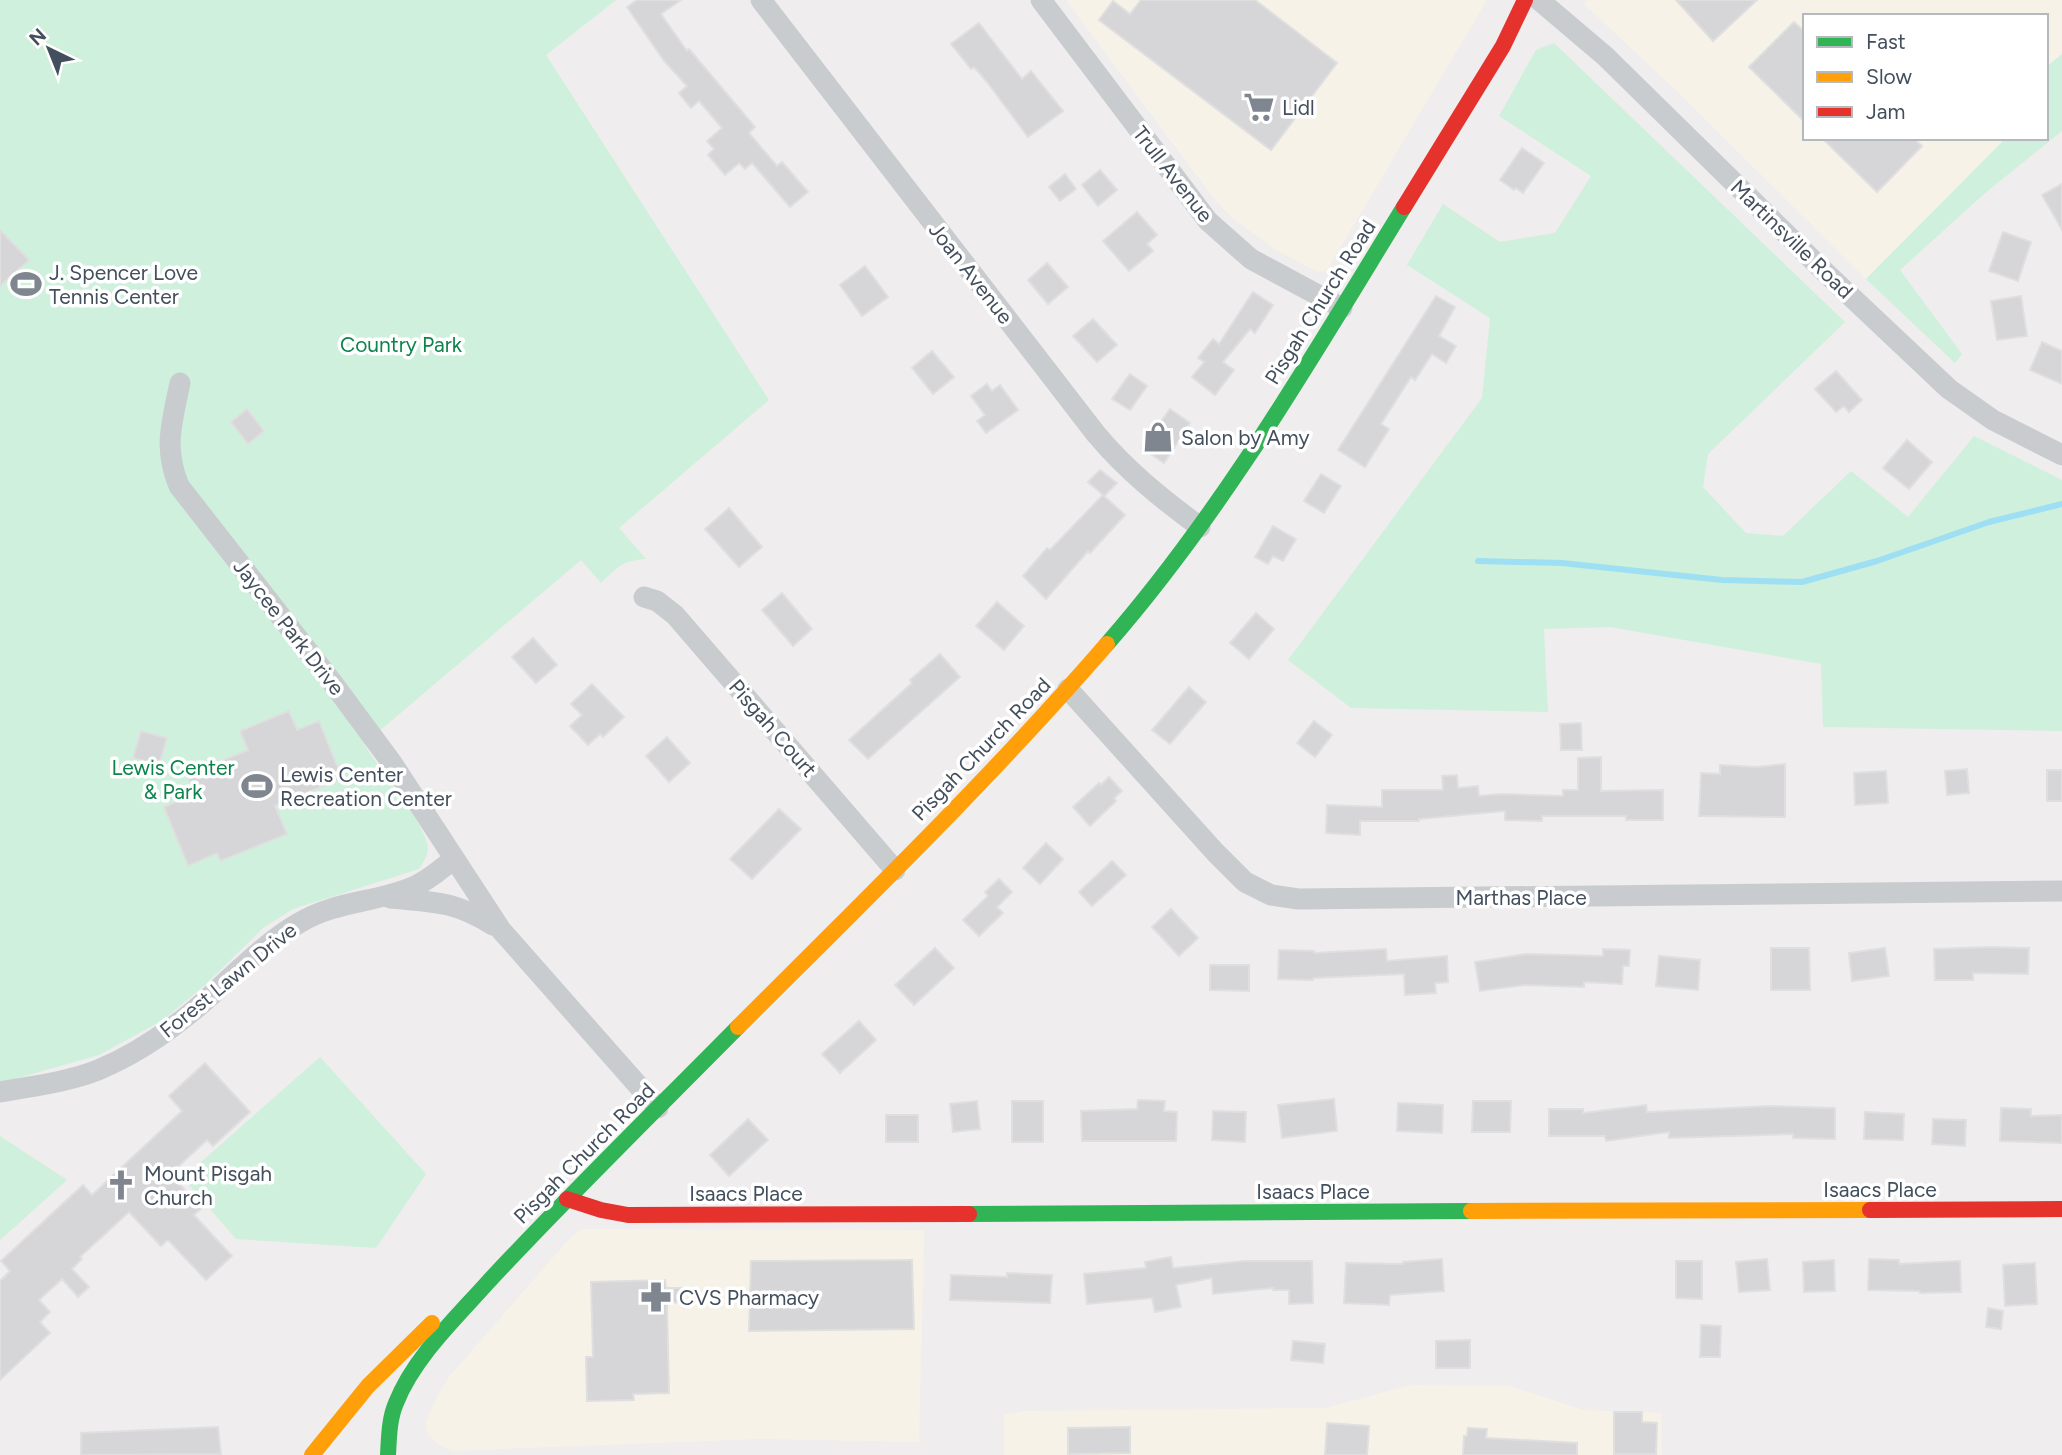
<svg xmlns="http://www.w3.org/2000/svg" width="2062" height="1455" font-family="Figtree,sans-serif">
<rect width="100%" height="100%" fill="#efeded"/>
<g fill="#f7f2e7">
<path d="M1066,0H1487L1327,270L1317,272L1276,250L1232,218L1211,195Z"/>
<path d="M1586,0H2062V54L2046,67V16H1805V138H2006L1866,279L1682,96L1585,5Z"/>
<path d="M582,1229L924,1230L919,1442L761,1439L453,1451L441,1446L428,1435L426,1422L435,1400L449,1377L569,1239Z"/>
<path d="M1411,1385L1510,1386L1583,1410L1661,1413L1662,1455H1004V1415L1023,1411L1325,1408Z"/>
</g>
<g fill="#cff0dc">
<path d="M0,0H616L546,55L769,400L619,528L646,559C623,560 617,567 601,583L581,560L364,744C380,771 420,816 427,843C430,853 424,861 419,869L293,909L263,928L205,985L163,1020L99,1055L0,1083Z"/>
<path d="M1554,43L1845,322L1708,454L1703,487L1746,533L1783,536L1851,471L1908,517L1974,436L2062,480V731L1823,727L1821,664L1610,627L1544,629L1548,712L1351,708L1288,660L1482,398L1490,318L1407,265L1443,204L1500,242L1555,233L1591,176L1499,116L1536,50Z"/>
<path d="M2062,54V131L1984,194L1900,270L1962,354L1955,363L1866,279L2006,138H2046V67Z"/>
<path d="M320,1057L426,1174L376,1248L236,1239L183,1178Z"/>
<path d="M0,1136L67,1180L0,1240Z"/>
</g>
<g fill="none" stroke-linecap="round" stroke-linejoin="round">
<path stroke="#9fdff3" stroke-width="6" d="M1478,561L1562,563L1722,580L1802,582L1877,561L1989,522L2062,504"/>
</g>
<g fill="#d6d5d7" stroke="#e0dfe0" stroke-width="2">
<path d="M637,0H681L661,14L687,51L689,49L755,127L749,133L777,166L782,162L808,192L790,207L752,163L745,169L739,163L725,175L708,155L714,149L707,141L722,128L699,101L691,108L679,93L687,86L664,61L627,7Z"/>
<path d="M1141,0H1255L1337,63L1271,150L1099,20L1113,1L1130,14Z"/>
<path d="M1676,0H1757L1713,41Z"/>
<path d="M1794,22L1805,32V122L1749,67Z"/>
<path d="M979,23L1022,79L1031,71L1063,111L1028,137L987,82L974,67L971,69L951,44Z"/>
<path d="M1822,138H1913L1922,146L1877,192Z"/>
<path d="M1522,148L1544,163L1523,193L1516,188L1514,190L1500,180Z"/>
<path d="M1100,170L1117,190L1098,206L1082,185Z"/>
<path d="M1065,174L1076,189L1060,201L1049,187Z"/>
<path d="M2062,184V230L2042,195Z"/>
<path d="M1137,212L1157,235L1147,244L1153,251L1129,271L1103,241Z"/>
<path d="M0,230L29,260L0,286Z"/>
<path d="M2003,232L2031,242L2018,281L1989,271Z"/>
<path d="M1047,263L1068,287L1048,304L1028,280Z"/>
<path d="M865,266L888,297L862,316L840,285Z"/>
<path d="M1253,292L1273,305L1255,333L1250,329L1223,362L1234,370L1215,395L1192,377L1204,362L1198,358L1213,339L1219,344Z"/>
<path d="M1436,296L1455,307L1439,336L1456,346L1446,363L1432,354L1415,380L1411,377L1381,424L1389,429L1365,467L1338,450Z"/>
<path d="M2021,296L2027,336L1997,340L1991,301Z"/>
<path d="M1093,319L1117,345L1097,362L1073,336Z"/>
<path d="M2042,342L2062,351V384L2030,370Z"/>
<path d="M932,351L954,377L933,394L912,368Z"/>
<path d="M1836,371L1862,400L1849,412L1844,406L1836,412L1815,389Z"/>
<path d="M1130,374L1147,386L1130,410L1112,399Z"/>
<path d="M987,384L992,391L1000,385L1018,410L986,433L977,421L985,415L971,396Z"/>
<path d="M247,409L264,431L248,444L231,422Z"/>
<path d="M1170,409L1190,423L1164,463L1142,448Z"/>
<path d="M1907,440L1932,462L1909,489L1883,468Z"/>
<path d="M1100,470L1117,483L1104,496L1125,515L1090,553L1088,551L1046,599L1023,576L1047,548L1050,550L1103,495L1088,482Z"/>
<path d="M1321,474L1341,486L1324,513L1304,501Z"/>
<path d="M729,508L762,547L739,567L705,529Z"/>
<path d="M1273,526L1296,539L1283,561L1273,556L1268,564L1255,557Z"/>
<path d="M782,593L812,629L793,646L762,610Z"/>
<path d="M997,602L1024,626L1004,650L976,626Z"/>
<path d="M1256,613L1274,629L1249,659L1230,643Z"/>
<path d="M533,638L557,665L536,683L512,657Z"/>
<path d="M940,654L960,677L868,759L849,740L912,683L910,680Z"/>
<path d="M592,684L624,717L603,737L600,734L588,745L570,726L582,715L571,704Z"/>
<path d="M1189,687L1206,702L1170,744L1152,730Z"/>
<path d="M289,711L297,730L319,721L342,778L275,806L287,834L220,861L217,853L188,866L164,807L195,794L187,775L248,750L240,731Z"/>
<path d="M1314,721L1332,735L1315,757L1297,743Z"/>
<path d="M1581,723L1582,750H1561L1560,724Z"/>
<path d="M141,731L167,738L159,765L133,758Z"/>
<path d="M667,737L690,763L669,782L646,756Z"/>
<path d="M1601,757V791L1663,790V820H1626V816H1542V821L1505,820V811L1419,819V821H1360V835L1326,833L1327,805L1382,807V790H1443L1442,776L1457,775L1458,788L1478,786L1479,796L1501,794L1563,796V790H1578V758Z"/>
<path d="M1785,764V817L1699,816L1701,773L1720,774V765L1758,767Z"/>
<path d="M1967,769L1969,793L1947,795L1945,771Z"/>
<rect x="2047" y="770" width="15" height="31"/>
<path d="M1886,771L1888,803L1855,805L1854,773Z"/>
<path d="M1109,777L1122,791L1114,798L1116,801L1090,826L1073,807L1099,783L1101,785Z"/>
<path d="M779,809L801,829L752,879L730,859Z"/>
<path d="M1046,843L1063,859L1040,884L1023,868Z"/>
<path d="M1112,861L1126,875L1092,906L1079,892Z"/>
<path d="M999,879L1012,892L997,907L1003,913L979,936L963,920L988,896L985,892Z"/>
<path d="M1171,909L1198,938L1179,956L1152,927Z"/>
<path d="M1990,947L2029,948L2028,974L1973,973V980H1935L1934,949Z"/>
<path d="M935,948L954,968L914,1005L895,985Z"/>
<path d="M1771,948H1809L1810,990H1771Z"/>
<path d="M1885,948L1889,976L1852,981L1849,953Z"/>
<path d="M1386,949L1387,961L1447,956L1448,982L1435,983L1436,993L1405,995L1404,974L1313,978V980L1278,979L1279,950L1314,951V953Z"/>
<path d="M1603,949L1630,950L1629,966H1623L1622,984L1584,982V987L1525,985L1480,991L1475,962L1526,954L1603,956Z"/>
<path d="M1659,956L1700,960L1698,990L1656,986Z"/>
<path d="M1210,965H1249V991L1210,990Z"/>
<path d="M859,1021L876,1040L840,1073L822,1054Z"/>
<path d="M205,1063L250,1112L213,1146L207,1140L170,1174L202,1208L194,1215L232,1256L206,1280L168,1240L161,1246L129,1212L80,1257L82,1259L72,1269L89,1287L78,1297L62,1279L39,1300L50,1312L40,1322L50,1333L0,1380V1281L10,1271L1,1261L83,1185L92,1195L182,1111L169,1096Z"/>
<path d="M1334,1099L1337,1131L1282,1138L1278,1105Z"/>
<path d="M1138,1100L1165,1101L1164,1111L1177,1112L1176,1141H1082L1081,1111L1137,1109Z"/>
<path d="M977,1101L980,1129L953,1132L950,1104Z"/>
<rect x="1012" y="1101" width="31" height="41"/>
<path d="M1473,1101H1511L1510,1132H1472Z"/>
<path d="M1398,1103L1443,1105L1442,1133L1397,1131Z"/>
<path d="M1646,1105L1647,1112L1770,1106L1835,1108V1139L1793,1138V1134L1669,1138V1132L1606,1141L1605,1136H1549V1109H1583V1113Z"/>
<path d="M2001,1108L2031,1109V1116L2062,1115V1143L2000,1141Z"/>
<path d="M1213,1111L1246,1112L1245,1142L1212,1140Z"/>
<path d="M1865,1112L1904,1114L1903,1140L1864,1139Z"/>
<rect x="886" y="1115" width="32" height="27"/>
<path d="M748,1119L768,1140L729,1176L710,1155Z"/>
<path d="M1933,1119L1966,1120L1965,1146L1932,1144Z"/>
<path d="M1171,1257L1173,1268L1245,1261H1312L1313,1303L1289,1304V1290H1273V1288L1213,1294L1212,1278L1176,1285L1181,1307L1155,1312L1152,1298L1087,1304L1084,1274L1146,1268L1145,1262Z"/>
<path d="M1442,1259L1444,1291L1390,1295L1389,1305L1344,1303L1346,1263L1403,1264V1262Z"/>
<path d="M1767,1259L1770,1290L1739,1292L1736,1262Z"/>
<path d="M1869,1259L1899,1260V1264L1960,1261L1961,1292L1920,1293V1291L1868,1290Z"/>
<path d="M912,1260L914,1329L749,1331L751,1261Z"/>
<path d="M1834,1260L1835,1291L1804,1292L1803,1262Z"/>
<path d="M1676,1261H1702V1299L1676,1298Z"/>
<path d="M2035,1263L2037,1304L2005,1306L2003,1265Z"/>
<path d="M1007,1273L1052,1275L1050,1303L950,1300L951,1275L1007,1277Z"/>
<path d="M665,1280L666,1288H683V1302L667,1303L669,1393L633,1394L634,1400L587,1401L586,1357H593L591,1282Z"/>
<path d="M1988,1308L2003,1311L2001,1329L1986,1327Z"/>
<path d="M1701,1325L1721,1326L1720,1357H1700Z"/>
<path d="M1470,1340V1368H1436V1341Z"/>
<path d="M1293,1341L1325,1344L1323,1363L1291,1360Z"/>
<path d="M1614,1412H1642V1422L1657,1423L1656,1454H1614Z"/>
<path d="M1327,1423L1369,1426L1367,1455H1325Z"/>
<path d="M218,1427L221,1454L81,1455V1433Z"/>
<path d="M1130,1427V1453L1068,1454V1428Z"/>
<path d="M1468,1428L1487,1429L1486,1438L1577,1443V1455H1463L1464,1436H1467Z"/>
</g>
<g fill="none" stroke-linecap="round" stroke-linejoin="round">
<g stroke="#c9cccf" stroke-width="21">
<path d="M761,0L1096,434C1127,471 1162,499 1200,527"/>
<path d="M1041,0L1208,221L1251,259L1342,308"/>
<path d="M1539,0L1605,56L1826,273L1949,389L1993,420L2062,455"/>
<path d="M180,383C172,423 163,447 179,486L332,682L392,763L501,930L658,1108"/>
<path d="M644,597L657,601L675,615L895,870"/>
<path d="M1068,689L1215,852L1245,882L1271,895L1298,899L2062,891"/>
<path d="M390,898C435,902 454,901 493,925"/>
<path d="M0,1092C32,1086 68,1082 98,1070C132,1056 165,1034 193,1011C226,984 262,944 299,923C337,900 377,903 415,886C429,880 442,868 454,859"/>
</g>
<g stroke="#30b455" stroke-width="16">
<path d="M1107,644C1223,511 1312,357 1404,207"/>
<path d="M969,1214L1471,1211"/>
<path d="M388,1455C389,1438 389,1419 396,1403C414,1357 457,1317 489,1281C570,1194 655,1111 738,1027"/>
</g>
<g stroke="#ff9f0a" stroke-width="16">
<path d="M738,1027C863,902 991,778 1107,644"/>
<path d="M1471,1211L1870,1210"/>
<path d="M312,1455L368,1386L432,1323"/>
</g>
<g stroke="#e5322d" stroke-width="16">
<path d="M1404,207L1503,46L1525,0"/>
<path d="M567,1199L601,1210L628,1215L969,1214"/>
<path d="M1870,1210L2062,1209"/>
</g>
</g>
<defs>
<g id="supermarket-bare" transform="scale(2.415)"><path d="M-6-5.5h2.5l.6 2H6L4.5 2H-2.5L-4.4-4H-6ZM-1.5 3.2a1.3 1.3 0 1 0 .1 0ZM3 3.2a1.3 1.3 0 1 0 .1 0Z" fill="#7f868f" stroke="#fff" stroke-width="2.5" paint-order="stroke"/></g>
<g id="stadium-bare" transform="scale(2.415)"><path d="M0-5a6.5 5 0 1 0 0 10a6.5 5 0 1 0 0-10ZM-3.5-1.8h7v3.6h-7Z" fill="#7f868f" stroke="#fff" stroke-width="2.5" paint-order="stroke"/></g>
<g id="shop-bare" transform="scale(2.415)"><path d="M-5-2.5h2.3a2.7 3.5 0 0 1 5.4 0H5L5.5 6h-11ZM-1.5-2.5h3a1.5 2.3 0 0 0-3 0Z" fill="#7f868f" stroke="#fff" stroke-width="2.5" paint-order="stroke"/></g>
<g id="church-bare" transform="scale(2.415)"><path d="M-1.2-6h2.4v3.5h3.3v2.4h-3.3V6h-2.4V-.1h-3.3v-2.4h3.3Z" fill="#7f868f" stroke="#fff" stroke-width="2.5" paint-order="stroke"/></g>
<g id="pharmacy-bare" transform="scale(2.415)"><path d="M-2-6h4v4h4v4h-4v4h-4v-4h-4v-4h4Z" fill="#7f868f" stroke="#fff" stroke-width="2.5" paint-order="stroke"/></g>
</defs>
<g fill-rule="evenodd">
<use href="#supermarket-bare" x="1259" y="107"/>
<use href="#stadium-bare" x="26" y="284"/>
<use href="#shop-bare" x="1158" y="437"/>
<use href="#stadium-bare" x="257" y="786"/>
<use href="#church-bare" x="121" y="1185"/>
<use href="#pharmacy-bare" x="656" y="1297"/>
</g>
<g text-anchor="middle" dominant-baseline="central" stroke-width="7" stroke-linejoin="round" paint-order="stroke">
<g font-size="21" fill="#434f5c" stroke="#fff" text-anchor="start">
<text x="1282" y="107">Lidl</text>
<text x="49" y="272">J. Spencer Love<tspan x="49" dy="24">Tennis Center</tspan></text>
<text x="1181" y="437">Salon by Amy</text>
<text x="280" y="774">Lewis Center<tspan x="280" dy="24">Recreation Center</tspan></text>
<text x="144" y="1173">Mount Pisgah<tspan x="144" dy="24">Church</tspan></text>
<text x="679" y="1297">CVS Pharmacy</text>
</g>
<g font-size="21" fill="#434f5c" stroke="#fff">
<text transform="translate(1173 174) rotate(52)">Trull Avenue</text>
<text transform="translate(1792 239) rotate(44)">Martinsville Road</text>
<text transform="translate(971 273) rotate(52)">Joan Avenue</text>
<text transform="translate(1320 302) rotate(-58)">Pisgah Church Road</text>
<text transform="translate(289 627) rotate(52)">Jaycee Park Drive</text>
<text transform="translate(773 728) rotate(49)">Pisgah Court</text>
<text transform="translate(981 749) rotate(-46)">Pisgah Church Road</text>
<text x="1521" y="897">Marthas Place</text>
<text transform="translate(228 980) rotate(-39)">Forest Lawn Drive</text>
<text transform="translate(584 1153) rotate(-45)">Pisgah Church Road</text>
<text x="1880" y="1189">Isaacs Place</text>
<text x="1313" y="1191">Isaacs Place</text>
<text x="746" y="1193">Isaacs Place</text>
</g>
<g font-size="21" fill="#0d844c" stroke="#fff">
<text x="401" y="344">Country Park</text>
<text x="173" y="767">Lewis Center<tspan x="173" dy="24">&amp; Park</tspan></text>
</g>
</g>
<rect x="1803" y="14" width="245" height="126" fill="#ffffff" stroke="#b4b9be" stroke-width="2"/>
<rect x="1817" y="37" width="35" height="10" fill="#30b455" stroke="#b4b9be" stroke-width="2"/>
<text x="1866" y="49" font-size="21" fill="#434f5c">Fast</text>
<rect x="1817" y="72" width="35" height="10" fill="#ff9f0a" stroke="#b4b9be" stroke-width="2"/>
<text x="1866" y="84" font-size="21" fill="#434f5c">Slow</text>
<rect x="1817" y="107" width="35" height="10" fill="#e5322d" stroke="#b4b9be" stroke-width="2"/>
<text x="1866" y="119" font-size="21" fill="#434f5c">Jam</text>
<g transform="translate(49 49) rotate(317)" stroke="#ffffff" stroke-width="5" paint-order="stroke">
<path d="M0-5L12 26L0 18L-12 26Z" fill="#434f5c"/>
<text y="-10" font-size="19" font-weight="bold" text-anchor="middle" fill="#434f5c">N</text>
</g>
</svg>
